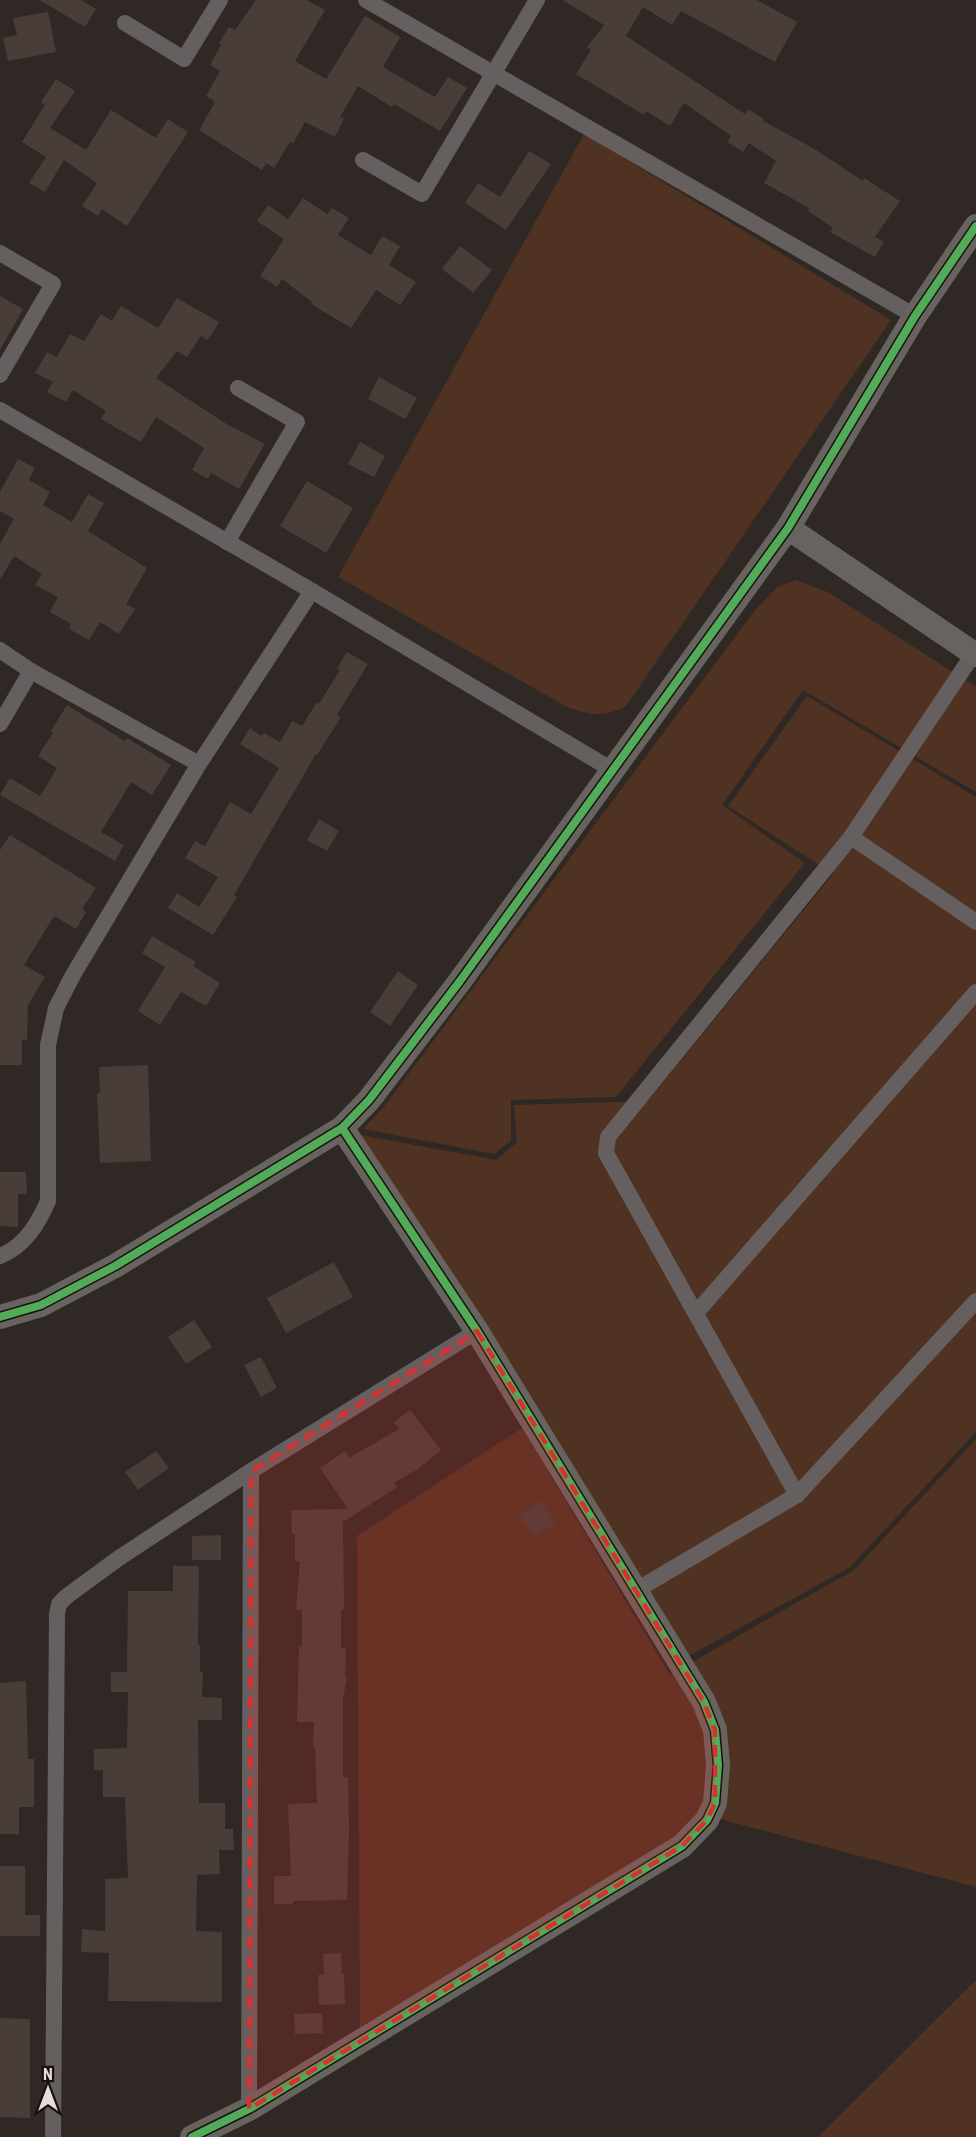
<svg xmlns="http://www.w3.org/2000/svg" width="976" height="2137" font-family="'Roboto Condensed',sans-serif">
<rect width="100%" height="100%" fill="#302824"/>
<g fill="#4f3221">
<path d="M584,134L891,320L626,706C603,718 590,715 567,707L338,577Z"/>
<path d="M796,580L828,592L976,687V792L803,690L722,805L805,863L616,1097L511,1100V1141L494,1154L363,1129L383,1108L756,609L777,587Z"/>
<path d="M807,696L976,797V1432L849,1568L689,1656L361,1135L496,1160L517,1142L514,1105L648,1101L833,874L728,806Z"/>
<path d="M522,1428L670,1675L854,1570L976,1439V1887L697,1813L675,1837L360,2027L357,1536Z"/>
<path d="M976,1980V2137H818Z"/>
</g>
<g fill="#483d38">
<path d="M39,0H81L96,9L85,27Z"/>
<path d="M256,0H307L325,10L295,61L326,79L365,16L400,37L383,67L435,97L448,77L467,88L440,131L394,104L392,107L358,86L340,117L344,119L335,137L305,122L293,144L290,142L274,168L266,163L262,170L199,130L215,102L206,96L220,71L210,65L221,45L219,43L229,27L235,30Z"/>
<path d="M562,0H757L797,22L775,62L681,11L672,25L643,7L626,36L745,114L748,109L764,119L763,121L813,148L863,181L864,178L900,201L875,237L884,242L875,257L830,232L833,228L808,211L809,208L764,183L776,161L749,143L743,152L727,142L731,136L684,103L670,126L646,111L644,115L576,74L591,50L587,47L604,25Z"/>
<path d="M48,12L56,52L8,61L3,38L17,35L13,18Z"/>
<path d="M56,79L75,91L50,128L86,150L111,110L156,138L168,119L188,132L127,226L102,209L98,216L82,206L97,183L64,160L45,192L29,183L46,157L22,142L45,105L41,102Z"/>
<path d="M529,151L551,164L506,230L465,203L478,183L500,197Z"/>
<path d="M303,198L327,214L332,208L349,218L338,235L371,255L382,236L400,246L389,265L416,282L400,305L376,290L351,328L311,304L312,302L282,279L277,287L260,276L284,239L257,221L268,205L288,219Z"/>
<path d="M460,246L492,270L473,293L442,269Z"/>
<path d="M0,296L23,309L0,350Z"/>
<path d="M177,298L219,322L208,340L201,336L187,357L177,351L156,378L225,423L265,444L239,489L211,473L208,479L192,470L204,448L156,417L141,442L101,419L106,411L73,390L66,402L47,392L53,382L35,373L47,352L57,357L70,334L84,341L101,314L112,321L121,306L158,328Z"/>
<path d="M379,377L417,398L405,419L368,399Z"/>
<path d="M360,442L385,456L374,477L348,464Z"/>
<path d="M18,459L35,468L29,480L50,492L43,505L72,522L88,494L104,503L88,531L147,568L126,604L135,609L119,634L100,622L89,640L69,629L71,624L50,612L58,597L35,585L42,574L14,556L0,580V544L14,519L0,511V492Z"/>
<path d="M307,481L353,508L326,553L280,526Z"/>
<path d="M347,652L368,664L337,715L341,717L317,755L316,754L234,895L237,897L213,935L168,908L177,893L199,907L218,877L185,858L195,841L205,846L230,802L251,814L279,768L240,744L250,728L261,736L264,733L280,742L292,721L302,726L317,702L319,704L340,670L337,668Z"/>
<path d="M67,705L125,741L127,738L171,765L152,795L131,782L101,832L124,845L115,861L0,795L10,778L40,796L57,768L38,756L53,733L51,731Z"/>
<path d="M319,819L339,831L327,851L307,840Z"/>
<path d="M10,835L96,888L82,909L86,912L76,929L54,916L24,965L45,977L28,1005L27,1040H22V1065H0V850Z"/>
<path d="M152,936L196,962L193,966L220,983L206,1006L181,992L160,1025L138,1011L165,967L142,953Z"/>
<path d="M398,971L418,985L390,1026L370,1012Z"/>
<path d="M148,1065L151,1161L100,1163L97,1093H100L99,1067Z"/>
<path d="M0,1172H26L27,1194H18V1227L0,1226Z"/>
<path d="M334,1262L353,1297L286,1333L267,1298Z"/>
<path d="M194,1320L212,1347L186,1364L168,1337Z"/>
<path d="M261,1357L277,1388L261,1397L244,1365Z"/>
<path d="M410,1410L441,1450L418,1469L394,1483L397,1487L343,1522L344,1610H341V1648H346L345,1678H347L343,1699V1777H348L349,1829L347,1900L293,1901V1904H274V1876H291L288,1804L317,1803L315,1747H313L314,1722H297L299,1647H302V1610H296L300,1561H295V1534H292L291,1510L348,1509L320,1468L345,1451L349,1458L399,1429L394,1422Z"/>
<path d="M156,1451L169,1468L138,1490L125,1472Z"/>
<path d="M541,1501L555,1524L534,1537L519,1514Z"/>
<path d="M221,1535V1560H192V1536Z"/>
<path d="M173,1566H199L198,1645H200V1672H203L202,1697L222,1698V1720H198L199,1803H225V1829H233L234,1850H219L220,1874L197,1875L196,1931L222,1932V2002L108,2001L109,1953L81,1952L82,1929L105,1931V1879L128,1878L125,1797H103V1770H94V1749L127,1748L128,1692H111V1672H127L128,1591H173Z"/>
<path d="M26,1681L28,1759H34V1807H19V1834H0V1683Z"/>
<path d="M0,1866H25V1915H40V1936H0Z"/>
<path d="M341,1953L342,1974H344L345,2004L319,2005L318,1975H324L323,1954Z"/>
<path d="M322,2013L323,2033L295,2034L294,2014Z"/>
<path d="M0,2018L30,2019V2118L0,2117Z"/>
</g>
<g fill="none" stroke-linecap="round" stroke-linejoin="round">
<g stroke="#65605f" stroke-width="16">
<path d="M366,0L915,316"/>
<path d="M125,23L184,59L220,0"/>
<path d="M363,160L422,194L537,0"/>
<path d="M0,253L53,284L0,375"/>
<path d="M0,410L312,591L614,771"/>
<path d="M227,542L297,422L238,388"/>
<path d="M0,650L31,671L199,764"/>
<path d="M0,724L31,671"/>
<path d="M851,837L976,922"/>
<path d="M0,1256C25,1246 38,1224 48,1201V1045L56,1008L73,975L199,764L312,591"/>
<path d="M696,1313L976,992"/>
<path d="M797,1495L606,1153L608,1137L851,837L974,653"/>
<path d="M635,1591L797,1495L976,1301"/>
<path d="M249,2109L251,1471"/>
<path d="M53,2137L57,1614L59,1604L67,1596L119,1558L251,1471L477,1331"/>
</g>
<g stroke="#676460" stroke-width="24">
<path d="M788,528L976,655"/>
<path d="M0,1317L41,1305L115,1266L342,1128L369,1100L460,981L788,528L915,316L976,226"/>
<path d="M192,2137L249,2109L682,1846L707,1820L715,1803L718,1765L715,1730L704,1702L477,1331L342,1128"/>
</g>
<g stroke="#18110e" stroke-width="11">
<g id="cycleway">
<path d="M0,1317L41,1305L115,1266L342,1128L369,1100L460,981L788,528L915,316L976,226"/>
<path d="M192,2137L249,2109L682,1846L707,1820L715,1803L718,1765L715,1730L704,1702L477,1331L342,1128"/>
</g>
</g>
<use href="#cycleway" stroke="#51ab58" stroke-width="8"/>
</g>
<path fill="#d73131" fill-opacity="0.2" stroke="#d73131" stroke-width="4.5" stroke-dasharray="12 8" stroke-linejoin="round" d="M477,1331L704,1702L715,1730V1803L707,1820L682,1846L249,2109L251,1471Z"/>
<g transform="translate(48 2089)" stroke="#18110e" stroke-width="4.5" paint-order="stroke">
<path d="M0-4.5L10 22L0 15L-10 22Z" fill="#e7ddd8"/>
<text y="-9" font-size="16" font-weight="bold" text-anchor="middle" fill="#e7ddd8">N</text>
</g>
</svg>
